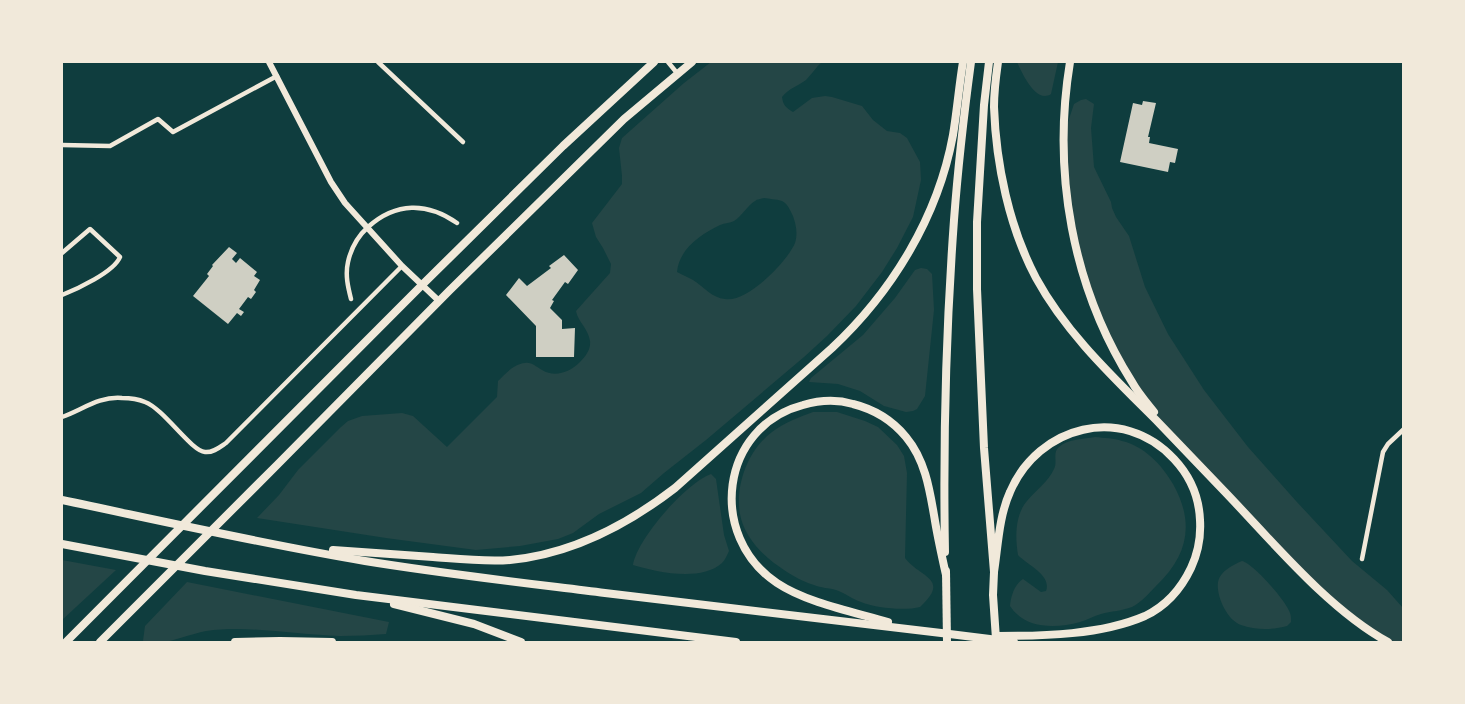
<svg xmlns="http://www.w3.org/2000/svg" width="1465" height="704" font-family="Arial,sans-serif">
<rect width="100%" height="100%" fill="#0f3d3e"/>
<g fill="#244646" fill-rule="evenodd">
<path d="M711,62H822C816,67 812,74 806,80C798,86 789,88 782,97C783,105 786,108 793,112L812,98L825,96L832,97L862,106L873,120L887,131L900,133L907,138L920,162L921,180L913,217L897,248L882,272L856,306L827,336L804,357L706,440L664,473L641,493L599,514L573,533L558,539L520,546L476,550L386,538L257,518L279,495L298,470L341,427L348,421L362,416L402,413L413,416L447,447L497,397L498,381C506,373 514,364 525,363C532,362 536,367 542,370C555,378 570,372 580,362C586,356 591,349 590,341C588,328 578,322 576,311L610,273L611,264L603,248L596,237L592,223L622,184V176L619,148L622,138L684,83ZM764,198C769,199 776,199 782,201C788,204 790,210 793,216C796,225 798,233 795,243C787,262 747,303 725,299C712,298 704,287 693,280C688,277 682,275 677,272C679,249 701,234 720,225C725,223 730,223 734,221C742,216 747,206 755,201C757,199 761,199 764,198Z"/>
<path d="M1017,62H1058L1051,94C1036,104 1022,73 1017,62Z"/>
<path d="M1086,99L1094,104L1091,128L1094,167L1111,202L1112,208L1116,217L1129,236L1145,287L1168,334L1204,390L1248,447L1296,501L1352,561L1387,590L1403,608V642H1388L1342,610L1172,436L1132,383L1081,268L1063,137L1074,104L1081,100Z"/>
<path d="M921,268L927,269L932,274L934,310L925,396L917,409L913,411L906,412L884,406L860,391L838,384L809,382L811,378L863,335L895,298L915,270Z"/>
<path d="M813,412H837L865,421L878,427L897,445L904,456L907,473L905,558C920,578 951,578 920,607C905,611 875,608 861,602C852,599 845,593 836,590C829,588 821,588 814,585C800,581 785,571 774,563C759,552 743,533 740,514C735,485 748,450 772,432C784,423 799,417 813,412Z"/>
<path d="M1095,437C1104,438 1114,438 1122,441C1144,446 1162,465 1173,484C1195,523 1188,556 1156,586C1149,593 1142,602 1132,607C1122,611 1111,611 1101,614C1094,616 1087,620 1080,622C1055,629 1025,629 1010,606C1011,596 1014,585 1023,579L1041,592L1046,591C1052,575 1027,565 1018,555C1015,537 1015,515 1027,501C1036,490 1048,482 1054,469C1058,462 1052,453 1059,447C1068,439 1084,439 1095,437Z"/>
<path d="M711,474L716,479L724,535L729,551C727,555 725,560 722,563C701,582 656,572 633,565C637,539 686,483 711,474Z"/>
<path d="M62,560L116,570L62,620Z"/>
<path d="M1242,561C1253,563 1287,602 1290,613C1291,615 1291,620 1291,622L1287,626C1273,630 1255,630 1241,625C1227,620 1216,596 1218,582C1220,571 1233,565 1242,561Z"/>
<path d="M187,582L389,622L386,634C371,635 356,636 340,636C296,635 250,625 206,631C188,634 161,648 143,641L145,626Z"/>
</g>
<g fill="#cfcfc3">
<path d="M1143,101L1156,103L1148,137H1150L1149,143L1178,149L1175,163L1170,162L1168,172L1120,162L1133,103L1142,105Z"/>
<path d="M229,247L237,253L232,259L236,263L240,258L257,272L254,276L260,280L254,290L256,292L251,299L248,297L239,309L244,312L241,316L237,313L228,324L193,296L209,276L207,274L213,266L212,265Z"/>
<path d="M564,255L578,270L568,284L565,282L552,300L554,301L550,308L562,320V329L575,328L574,357H536V326L506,295L519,278L527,286L551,268L549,266Z"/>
</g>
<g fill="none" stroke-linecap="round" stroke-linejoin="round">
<g stroke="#f1e9da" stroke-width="4.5">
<path d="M378,62L463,142"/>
<path d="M668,62L677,73"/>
<path d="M62,145L110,146L158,119L173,132L277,76"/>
<path d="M62,253L90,229L120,257C114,272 77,289 62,295"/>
<path d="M351,299C348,287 345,275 348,262C351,248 357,237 368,227C396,202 427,202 457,223"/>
<path d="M62,417C82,410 99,396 122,398C130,398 138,399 145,402C164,409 191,451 205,452C213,453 220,447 226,443L402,266"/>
<path d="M1362,559L1383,452L1388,444L1404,429"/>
</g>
<path stroke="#f1e9da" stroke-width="6" d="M269,62L331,182L345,203L402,266L439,301"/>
<g stroke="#f1e9da" stroke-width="8">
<path d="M66,642L422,285L563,146L654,62"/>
<path d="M100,642L277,465L449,291L624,119L692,62"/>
</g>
<g stroke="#f1e9da" stroke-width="8">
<path d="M989,62L984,105L977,222V289L984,448L994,572L993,595L996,639"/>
<path d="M998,62C996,76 994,92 994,107C996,164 1009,227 1036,278C1066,333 1112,376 1156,420C1179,444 1202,468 1225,492C1273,542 1328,609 1388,642"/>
<path d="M1070,62C1052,172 1072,287 1132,382C1138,393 1146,402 1154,412"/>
<path d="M62,500C162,521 263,544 365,561C445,574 525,583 605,593C742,610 878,625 1014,642"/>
<path d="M62,544L205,571L356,595L736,642"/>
<path d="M333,550C366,552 400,555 433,557C459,559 485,562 510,560C572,554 627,525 675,488L832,348C892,292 938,217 953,135C957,111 959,86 963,62"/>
<path d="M945,552C943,441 946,330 954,220C958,167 964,114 971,62"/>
<path d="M946,571L947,642"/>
<path d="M994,572C998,546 999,516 1010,492C1038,426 1122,403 1174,459C1190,476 1199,496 1200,520C1201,536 1198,553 1191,568C1181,589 1166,606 1145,616C1101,635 1044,636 997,636"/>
<path d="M394,604L474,624L521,642"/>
<path d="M888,622C854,612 807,603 777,583C707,536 720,427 803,405C820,400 836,399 853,404C873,409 892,420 906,437C926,461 930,492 935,521C938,539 942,557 946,575"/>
<path d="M235,642L280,641L332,642"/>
</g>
</g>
<rect width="1465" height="704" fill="none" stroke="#f1e9da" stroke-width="126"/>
</svg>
